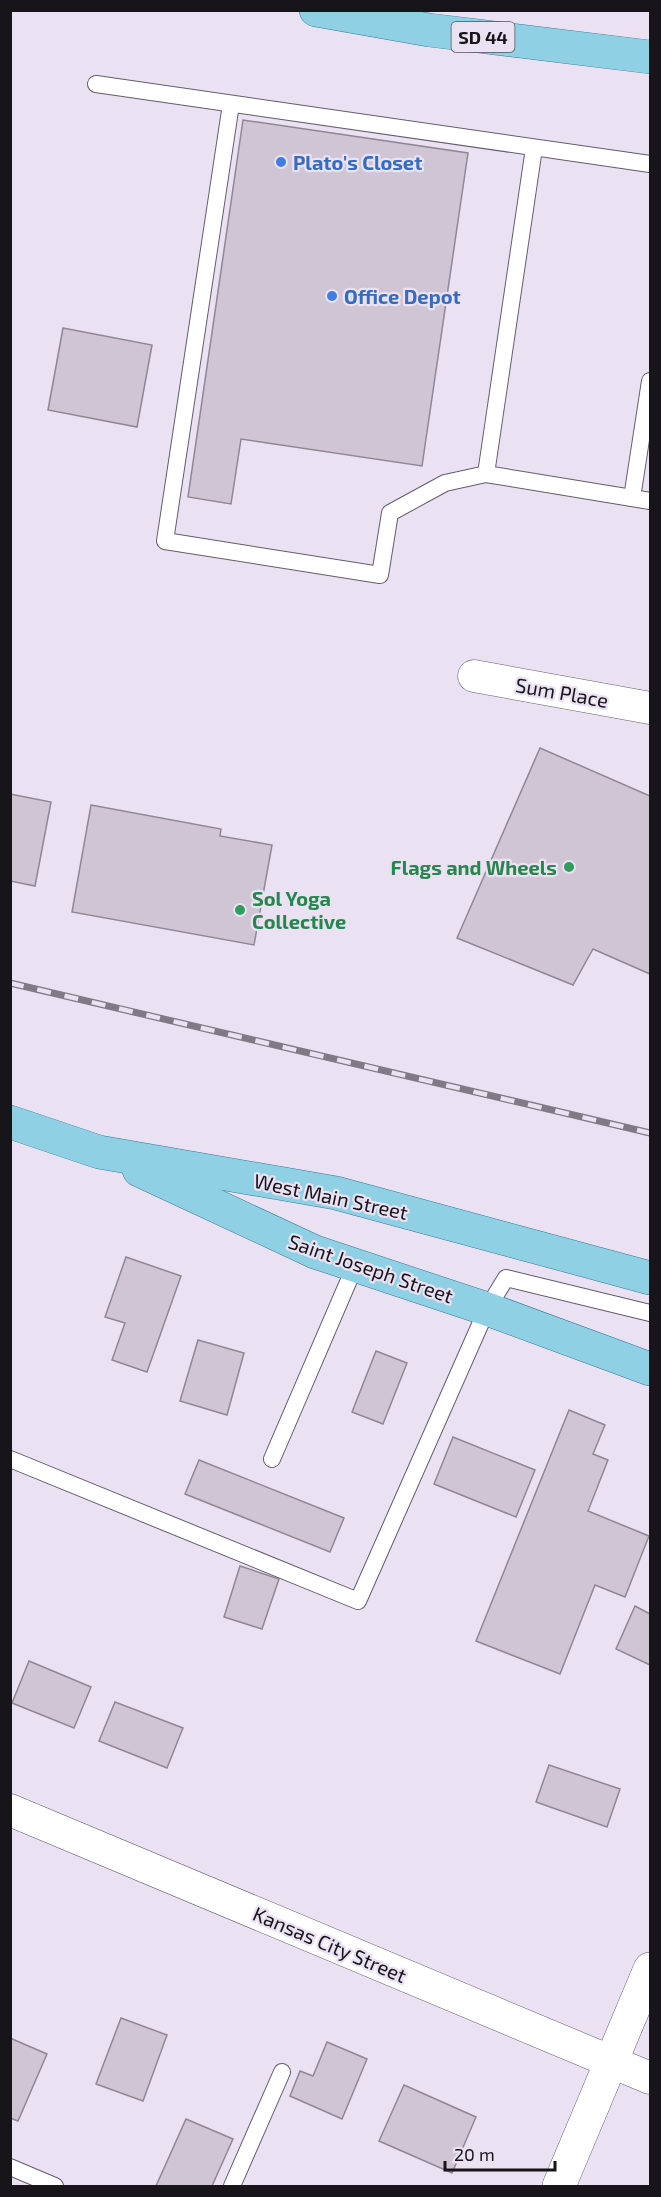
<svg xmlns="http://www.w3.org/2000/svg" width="661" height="2197" font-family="'Exo 2',sans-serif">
<rect width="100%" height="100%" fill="#eae2f3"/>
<g fill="#cfc5d4" stroke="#908795" stroke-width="1.5">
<path d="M243,120L468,153L422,466L241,439L231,504L188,497Z"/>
<path d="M63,328L152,345L137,427L48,410Z"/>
<path d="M540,748L650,796V974L593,949L573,985L457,938Z"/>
<path d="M10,794L51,802L35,886L10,881Z"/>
<path d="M91,805L221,829L220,836L272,845L254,945L72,912Z"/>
<path d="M126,1257L181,1276L147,1372L112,1360L125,1323L105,1317Z"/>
<path d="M198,1340L244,1353L227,1415L180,1401Z"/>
<path d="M376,1351L407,1363L383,1424L352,1412Z"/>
<path d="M569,1410L605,1425L593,1454L608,1460L588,1511L649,1536L625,1597L595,1585L560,1674L476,1641Z"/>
<path d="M453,1437L535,1470L516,1517L434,1484Z"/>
<path d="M199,1460L344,1518L330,1552L185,1494Z"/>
<path d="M240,1566L279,1579L262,1629L224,1617Z"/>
<path d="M635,1606L650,1614V1665L616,1649Z"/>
<path d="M29,1661L91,1687L74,1728L12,1703Z"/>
<path d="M115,1702L183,1728L167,1768L99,1741Z"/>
<path d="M549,1765L620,1789L607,1827L536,1802Z"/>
<path d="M121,2018L167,2035L143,2101L96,2084Z"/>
<path d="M10,2038L47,2054L18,2121L10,2118Z"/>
<path d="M327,2042L367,2059L342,2119L290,2096L300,2071L313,2076Z"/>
<path d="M404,2085L476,2117L452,2173L379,2141Z"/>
<path d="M186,2119L233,2139L212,2186H156Z"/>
</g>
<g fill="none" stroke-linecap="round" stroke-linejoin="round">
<g stroke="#635c6a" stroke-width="18">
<g id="lane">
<path d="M96,84L650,164"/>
<path d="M231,104L165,541L380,575L390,513L445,483L486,474"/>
<path d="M534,148L486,474L632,498"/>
<path d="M650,381L632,498L650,501"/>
<path d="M10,1459L358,1601L487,1309L506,1278L650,1313"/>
<path d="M272,1459L355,1266"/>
<path d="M10,2167L55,2186"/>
<path d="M232,2186L282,2072"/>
</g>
</g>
<g stroke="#635c6a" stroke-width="33">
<g id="street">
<path d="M474,676L650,708"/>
<path d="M10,1810L650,2078"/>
</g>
</g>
<g stroke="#635c6a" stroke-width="34">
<path id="secondary" d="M559,2186L650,1969"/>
</g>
<g stroke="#347a93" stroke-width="34">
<g id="primary">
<path d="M316,10L429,30L650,57"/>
<path d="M10,1122L99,1152L336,1193L650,1278"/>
<path d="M139,1170L315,1252L487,1309L650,1369"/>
</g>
</g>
<use href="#lane" stroke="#fff" stroke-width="16"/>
<use href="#street" stroke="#fff" stroke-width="32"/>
<use href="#secondary" stroke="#fff" stroke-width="33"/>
<use href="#primary" stroke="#8fd0e5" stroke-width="33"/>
<g stroke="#7f7a85" stroke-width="7">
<path id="rail" d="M10,983L650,1133"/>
</g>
<use href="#rail" stroke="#eae2f3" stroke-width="4.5" stroke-dasharray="14" stroke-linecap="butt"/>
</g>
<g fill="#3f7fe0" stroke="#eae2f3" stroke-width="2">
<circle cx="281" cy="162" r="6"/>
<circle cx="332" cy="296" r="6"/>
</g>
<g fill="#2e9e5b" stroke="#eae2f3" stroke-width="2">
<circle cx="569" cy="867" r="6"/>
<circle cx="240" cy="910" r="6"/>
</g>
<g text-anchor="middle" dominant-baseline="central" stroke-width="4.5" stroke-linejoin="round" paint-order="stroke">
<rect fill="#eae2f3" stroke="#56525b" stroke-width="1.5" x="451.5" y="22" width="63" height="30" rx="4.5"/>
<g font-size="18" font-weight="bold" fill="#17141a">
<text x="483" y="37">SD 44</text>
</g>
<g font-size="20" font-weight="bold" fill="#366cbe" stroke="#eae2f3" text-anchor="start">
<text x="293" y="162">Plato's Closet</text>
<text x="344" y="296">Office Depot</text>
</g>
<g font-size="20" fill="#17141a" stroke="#eae2f3">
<text transform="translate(562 692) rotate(10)">Sum Place</text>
<text transform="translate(331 1196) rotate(12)">West Main Street</text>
<text transform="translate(371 1268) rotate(19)">Saint Joseph Street</text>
<text transform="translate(330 1944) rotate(23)">Kansas City Street</text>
</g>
<g font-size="20" font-weight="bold" fill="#27864d" stroke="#eae2f3" text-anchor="end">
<text x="557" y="867">Flags and Wheels</text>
<text x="252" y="898" text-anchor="start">Sol Yoga<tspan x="252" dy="23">Collective</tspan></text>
</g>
</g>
<rect width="661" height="2197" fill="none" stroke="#17141a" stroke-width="24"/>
<path d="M445 2161v9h110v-9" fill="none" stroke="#17141a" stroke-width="3"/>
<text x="454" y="2161" font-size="18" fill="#17141a" stroke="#eae2f3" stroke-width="4.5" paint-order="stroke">20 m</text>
</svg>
